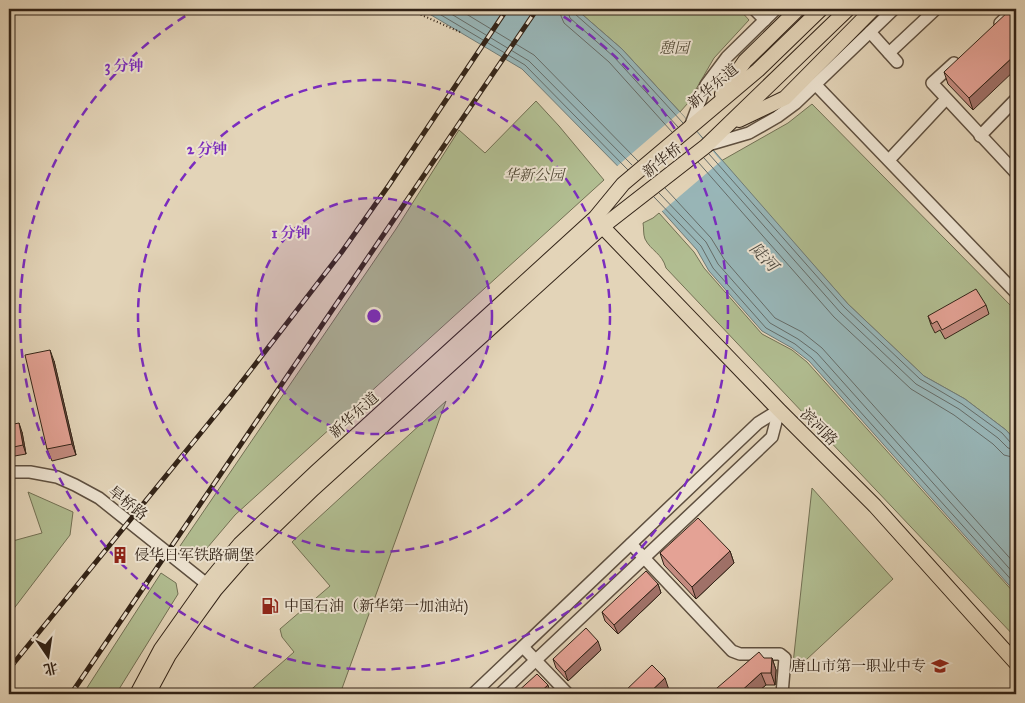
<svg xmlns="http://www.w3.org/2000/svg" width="1025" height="703" font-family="'IM FELL Great Primer','Noto Serif SC',serif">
<rect width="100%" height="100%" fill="#e3d4b8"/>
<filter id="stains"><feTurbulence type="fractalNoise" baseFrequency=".004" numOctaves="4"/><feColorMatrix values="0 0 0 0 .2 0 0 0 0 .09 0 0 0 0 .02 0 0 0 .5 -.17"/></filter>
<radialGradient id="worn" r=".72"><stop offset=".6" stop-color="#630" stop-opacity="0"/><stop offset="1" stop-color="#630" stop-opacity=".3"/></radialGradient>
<g fill="#b1bd91" stroke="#727054">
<path d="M576,9H739L749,20L714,58L688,103L680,112L622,49Z"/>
<path d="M536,101L559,126L604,180L235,515L202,554H190L180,546L396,229L459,130L485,153Z"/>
<path d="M812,104L1016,311V441L1006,430L965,399L924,376L848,304L721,161L788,123Z"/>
<path d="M659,213L694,252L704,268L762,334L792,350L807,362L1016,595V638L666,268C662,253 651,251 645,239C643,234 644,228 643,223L653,218Z"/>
<path d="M446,401L340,694H246L294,652L282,637L280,629L330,586L292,542Z"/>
<path d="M812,488L893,579L792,673Z"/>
<path d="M28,492L73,512L70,535L9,615V542L42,533Z"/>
<path d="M161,573L176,583L178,594L116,694H83Z"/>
</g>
<path fill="#98b6b8" stroke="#6f7b78" d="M421,9H576L622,49L680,112L848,304L924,376L965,399L1006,430L1016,441V593L809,361L792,348L762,331L709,271L697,250L662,211L522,69Z"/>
<path fill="#e3d4b8" d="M680,112L721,161L660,213L615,168Z"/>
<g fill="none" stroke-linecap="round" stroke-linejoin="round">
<g stroke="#656c68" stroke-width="1">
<path d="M431,9L525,65L628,170"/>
<path d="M443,9L529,61L632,165"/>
<path d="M458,9L534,55L638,161"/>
<path d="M560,9L561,16L564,23L609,62L672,132"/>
<path d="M567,9L570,18L614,57L678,127"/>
<path d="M574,9L575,14L619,53L683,123"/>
<path d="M709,154L844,307L920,379L962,404L1002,433L1011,443L1016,444"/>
<path d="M704,158L840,312L916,384L959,409L998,438L1008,448L1016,450"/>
<path d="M698,162L834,317L911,389L954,415L993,444L1004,455L1016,458"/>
<path d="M665,188L711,238L724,259L775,318L802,332L822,348L1016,565"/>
<path d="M659,193L706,242L718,264L770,323L798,339L817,353L1016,576"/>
<path d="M654,197L701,246L713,268L766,328L795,344L812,358L1016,585"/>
</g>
<g stroke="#5e4f3f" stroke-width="14">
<g id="minor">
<path d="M754,9L765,20"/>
<path d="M1000,23L1015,9"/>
<path d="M870,32L897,62"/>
<path d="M889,53L936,9"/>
<path d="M954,63L932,83L1016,173"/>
<path d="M815,84L1016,293"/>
<path d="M690,127L706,85L727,57L776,9"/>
<path d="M980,136L1016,99"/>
<path d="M708,145L749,133L777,117L796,103L894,9"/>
<path d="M889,160L946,99"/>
<path d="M9,472H30L57,477L75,485L99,498L213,589"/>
<path d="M631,544L732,651L740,654H780L785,658L782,694"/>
<path d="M523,647L568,694"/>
<path d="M473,694L758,423L779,410"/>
<path d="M500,694L772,437L779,410"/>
</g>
</g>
<g stroke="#322317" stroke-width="16">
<g id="major">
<path d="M722,94L745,61L798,9"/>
<path d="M739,120L785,98L873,9"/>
<path d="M597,221L779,410L875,506L1016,663"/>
<path d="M137,694L161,649L207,584L240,544L316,472L595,218L623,184L758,70L821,9"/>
<path d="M148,694L169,655L192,622L215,590L250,550L313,489L602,227L706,146L848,9"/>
</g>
</g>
<path stroke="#322317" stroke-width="2" stroke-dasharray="1 2.5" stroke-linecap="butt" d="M408,9L460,32"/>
<use href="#minor" stroke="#ede3d1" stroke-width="11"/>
<use href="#major" stroke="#e3d4b8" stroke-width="14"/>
<g stroke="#322317" stroke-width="5">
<g id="rail">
<path d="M9,669L230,397L341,253L389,185L507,9"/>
<path d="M71,694L537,9"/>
</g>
</g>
<use href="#rail" stroke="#ede3d1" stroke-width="3" stroke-dasharray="9" stroke-linecap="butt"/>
</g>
<g fill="#c48b80" stroke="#322317">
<path d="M1016,17L973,110L948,84L944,72Z"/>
<path d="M986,305L989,314L945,339L940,330L935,333L931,325L928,316Z"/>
<path d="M54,361L76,455L52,461L47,449Z"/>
<path d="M9,425L22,432L26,454L9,457Z"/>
<path d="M115,550L124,552L125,555L121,559L117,558Z"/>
<path d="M730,551L734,563L696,599L664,565L660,553Z"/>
<path d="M658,584L661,593L618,634L605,621L602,612Z"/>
<path d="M601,650L568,681L556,668L553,659Z"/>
<path d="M772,658L776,670L775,685H766L755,694H710Z"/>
</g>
<g fill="#a07168" stroke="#322317">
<path d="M1016,54V69L973,110L969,98Z"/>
<path d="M50,350L54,361L76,455L72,444Z"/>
<path d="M19,423L22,432L26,454L23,445Z"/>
<path d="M730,551L734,563L696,599L692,587Z"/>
<path d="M124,552L125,555L121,559L120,556Z"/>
<path d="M658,584L661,593L618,634L614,625Z"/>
<path d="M598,641L601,650L568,681L565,672Z"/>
<path d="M772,658L776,670L775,685L771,673Z"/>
<path d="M761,673L766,685L755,694H738Z"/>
<path d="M665,678L669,690L664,694H648Z"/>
<path d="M548,685L551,694H538Z"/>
</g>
<g fill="#e4a295" stroke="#322317">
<path d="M1010,10L1016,17V54L969,98L944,72Z"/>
<path d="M976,289L986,305L942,330L937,321L932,324L928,316Z"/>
<path d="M50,350L72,444L47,449L25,355Z"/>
<path d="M19,423L23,445L9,448V425Z"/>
<path d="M698,518L730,551L692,587L660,553Z"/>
<path d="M120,548L124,552L120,556L116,555L115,550Z"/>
<path d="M646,571L658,584L614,625L602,612Z"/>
<path d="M586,628L598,641L565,672L553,659Z"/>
<path d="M759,652L764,658H772L771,673H761L738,694H710Z"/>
<path d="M652,665L665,678L648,694H622Z"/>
<path d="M537,674L548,685L538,694H515Z"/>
</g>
<circle cx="374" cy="316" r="118" fill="#7b2cbf" fill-opacity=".12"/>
<g fill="none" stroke="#7b2cbf" stroke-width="2.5" stroke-dasharray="9 6">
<circle cx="374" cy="316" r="118"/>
<circle cx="374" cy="316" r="236"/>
<path d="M551 9A354 354 0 1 1 197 9"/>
</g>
<defs>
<g id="building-bare" transform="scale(1.35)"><path d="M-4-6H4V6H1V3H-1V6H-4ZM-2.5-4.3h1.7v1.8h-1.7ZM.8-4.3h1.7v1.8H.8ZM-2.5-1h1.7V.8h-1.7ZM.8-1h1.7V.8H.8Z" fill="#8f2418" stroke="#ede3d1" stroke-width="2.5" paint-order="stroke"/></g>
<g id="fuel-bare" transform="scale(1.35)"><path d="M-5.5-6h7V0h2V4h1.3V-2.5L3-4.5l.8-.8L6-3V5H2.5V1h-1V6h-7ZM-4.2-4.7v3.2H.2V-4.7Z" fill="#8f2418" stroke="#ede3d1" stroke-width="2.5" paint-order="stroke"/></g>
<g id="school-bare" transform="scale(1.35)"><path d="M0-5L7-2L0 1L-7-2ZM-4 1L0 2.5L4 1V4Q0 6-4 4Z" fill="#8f2418" stroke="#ede3d1" stroke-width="2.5" paint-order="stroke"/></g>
</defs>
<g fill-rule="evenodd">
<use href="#building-bare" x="120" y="555"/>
<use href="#fuel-bare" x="270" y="606"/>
<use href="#school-bare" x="940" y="666"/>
</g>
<g text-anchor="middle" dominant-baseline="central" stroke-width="4" stroke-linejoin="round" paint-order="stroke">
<g font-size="15" font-style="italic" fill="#524a36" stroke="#ede3d1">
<text x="674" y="48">憩园</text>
<text x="534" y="175">华新公园</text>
</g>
<g font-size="15" fill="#322317" stroke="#ede3d1">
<text transform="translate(713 86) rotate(-40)">新华东道</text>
<text transform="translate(662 160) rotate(-39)">新华桥</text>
<text transform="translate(354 415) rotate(-42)">新华东道</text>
<text transform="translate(819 427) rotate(45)">滨河路</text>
<text transform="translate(128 503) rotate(38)">旱桥路</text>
</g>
<g font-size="15" fill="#322317" stroke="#ede3d1" text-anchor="start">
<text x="134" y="555">侵华日军铁路碉堡</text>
<text x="284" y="606">中国石油（新华第一加油站)</text>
<text x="926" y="666" text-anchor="end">唐山市第一职业中专</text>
</g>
<g font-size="16" font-style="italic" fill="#4c483f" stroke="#ede3d1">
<text transform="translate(764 257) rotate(46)">陡河</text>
</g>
</g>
<circle cx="374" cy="316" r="8" fill="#7b2cbf" stroke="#ede3d1" stroke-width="2.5"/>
<g font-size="15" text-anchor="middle" font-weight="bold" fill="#7b2cbf" stroke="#ede3d1" stroke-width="4" stroke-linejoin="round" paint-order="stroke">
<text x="124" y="71">3 分钟</text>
<text x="207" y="154">2 分钟</text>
<text x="291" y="238">1 分钟</text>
</g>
<rect width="1025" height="703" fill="none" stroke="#e3d4b8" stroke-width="30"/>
<rect x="10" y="10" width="1005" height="683" fill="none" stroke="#322317" stroke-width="2.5"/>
<rect x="15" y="15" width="995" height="673" fill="none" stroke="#322317"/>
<g transform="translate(48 656) rotate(167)" stroke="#ede3d1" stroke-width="4" paint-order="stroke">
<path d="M0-4L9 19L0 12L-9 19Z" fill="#322317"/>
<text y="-8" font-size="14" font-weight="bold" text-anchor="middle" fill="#322317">北</text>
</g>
<rect width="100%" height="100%" filter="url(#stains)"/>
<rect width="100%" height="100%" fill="url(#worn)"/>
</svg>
